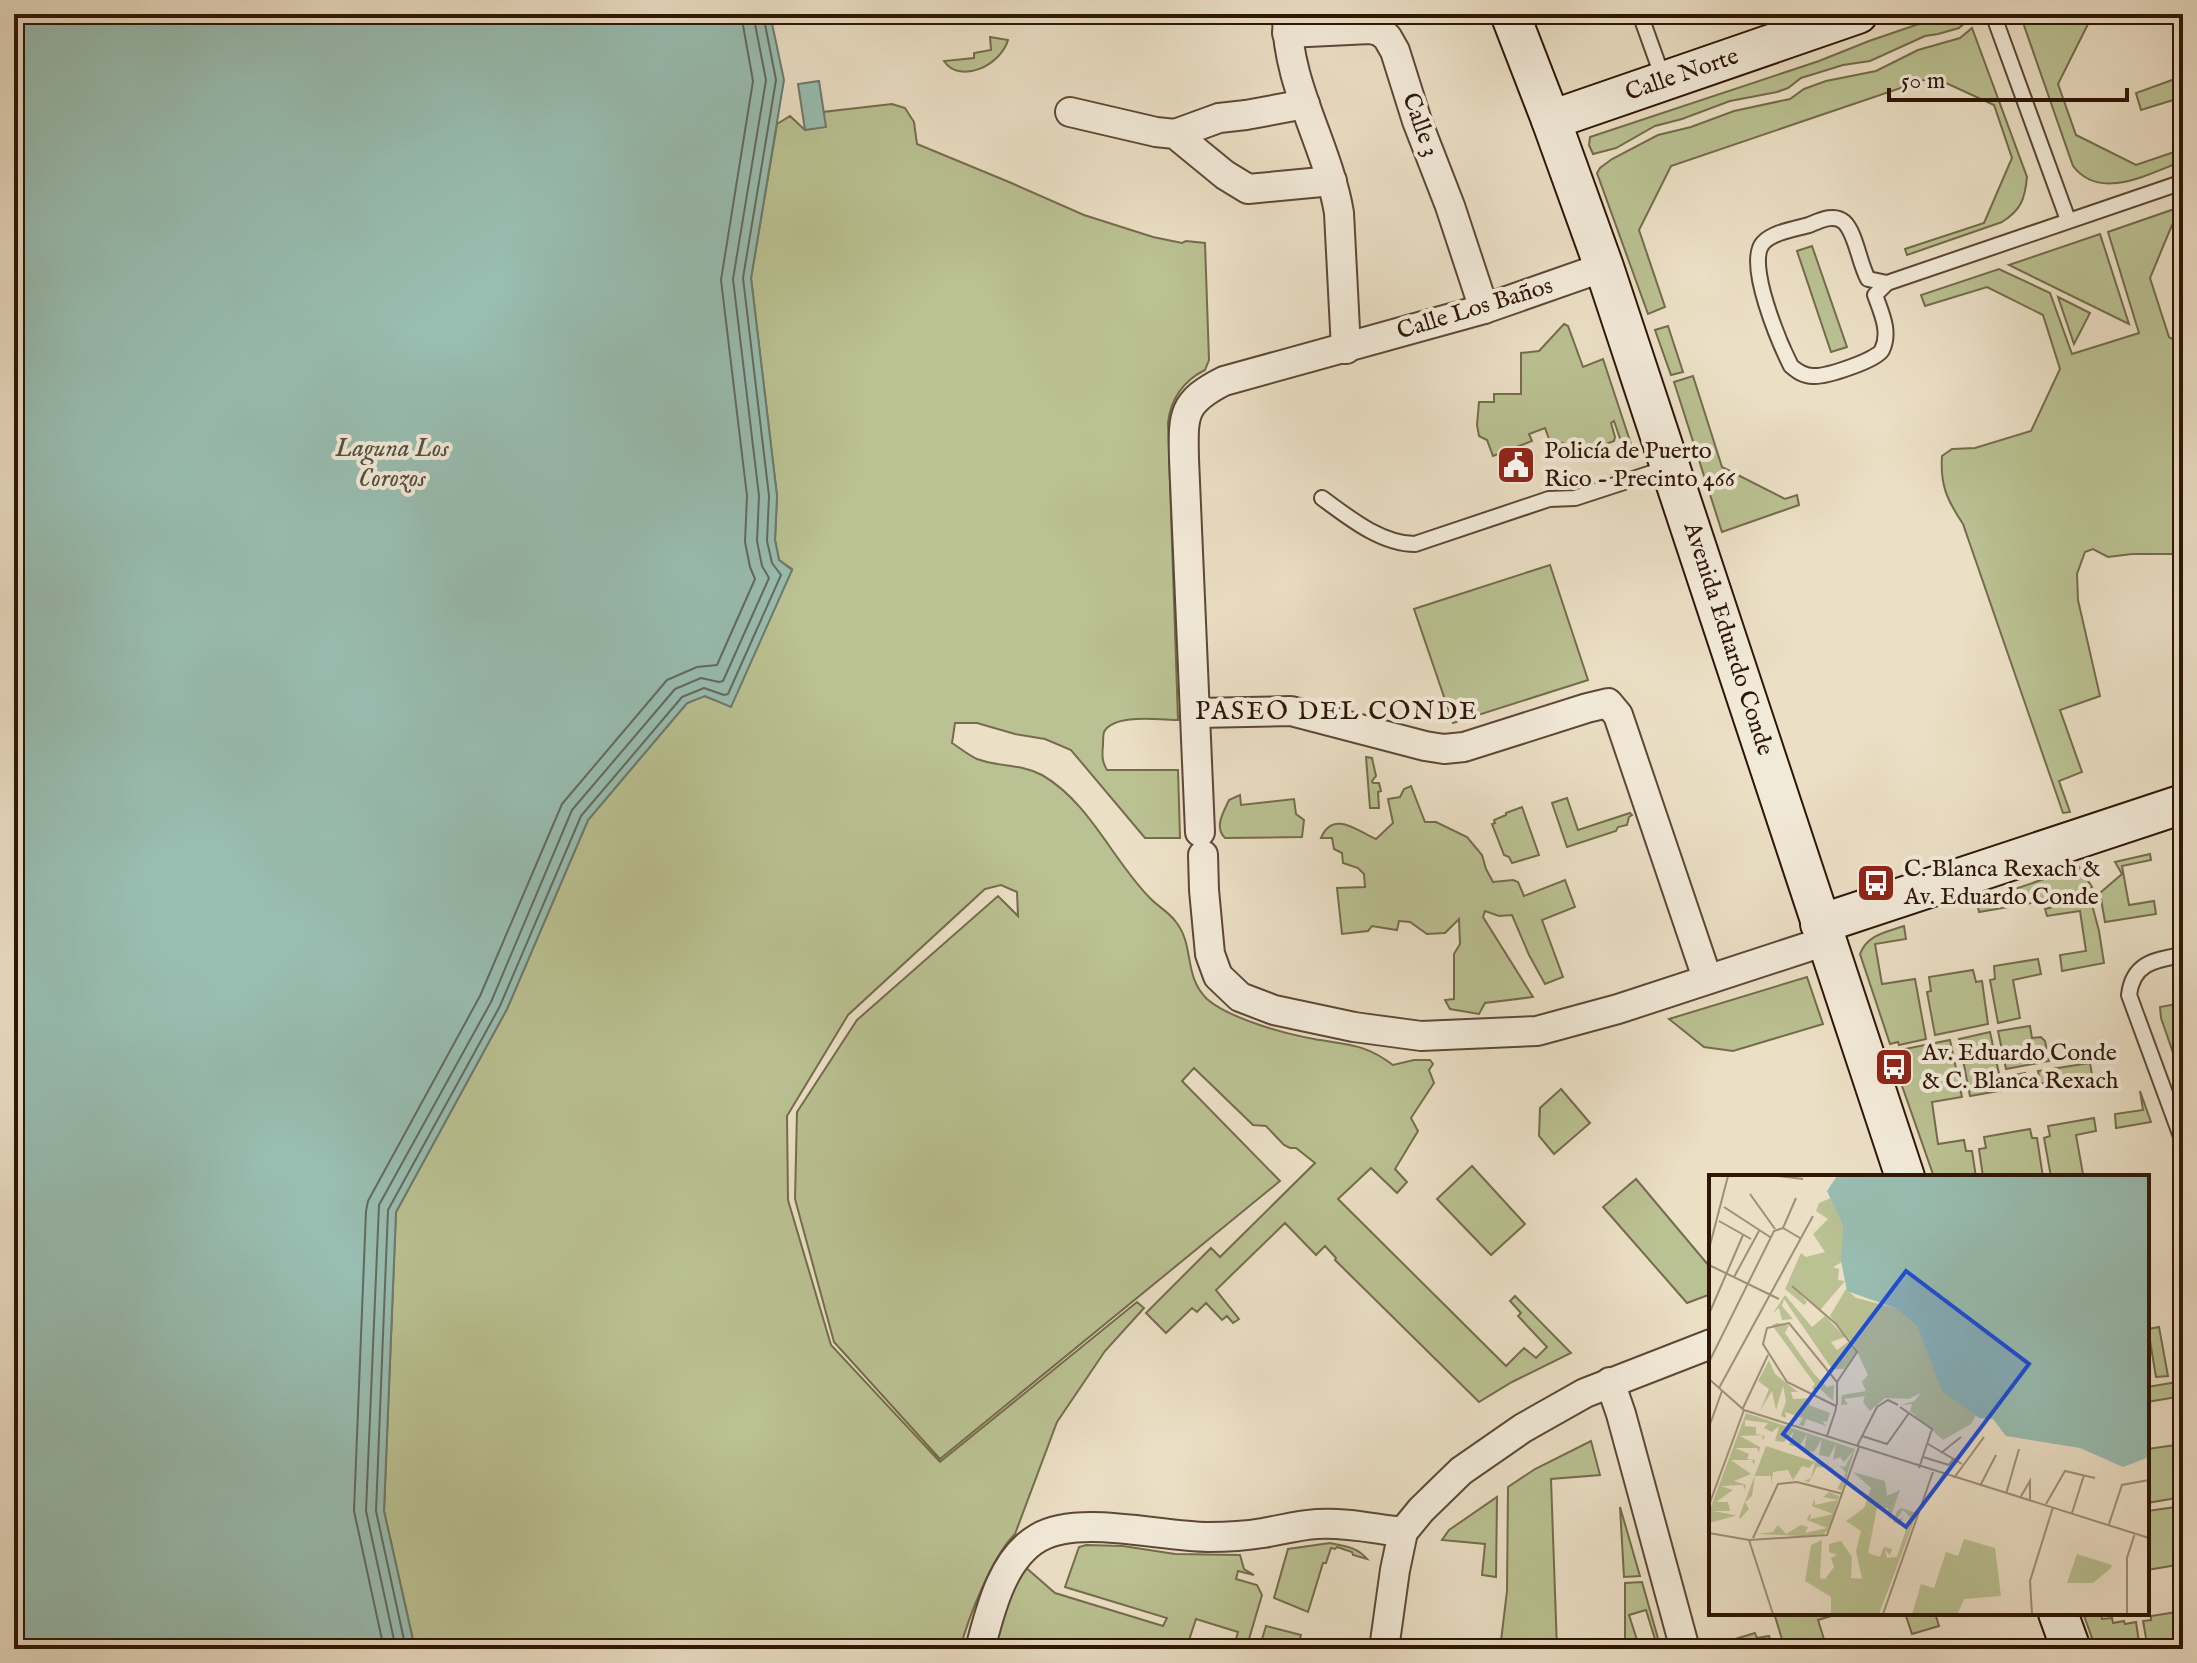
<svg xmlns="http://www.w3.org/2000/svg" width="2197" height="1663" font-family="'IM FELL English',serif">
<rect width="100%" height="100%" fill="#ebdfc5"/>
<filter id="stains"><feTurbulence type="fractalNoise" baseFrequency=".0025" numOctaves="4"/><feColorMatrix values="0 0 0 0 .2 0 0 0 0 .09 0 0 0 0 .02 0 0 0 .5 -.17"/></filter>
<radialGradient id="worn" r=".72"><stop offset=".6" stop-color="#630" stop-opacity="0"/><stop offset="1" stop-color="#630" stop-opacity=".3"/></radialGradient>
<g fill="#bac192" stroke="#746c4c" stroke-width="2">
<path d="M1948,14H1975L1959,28L1938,34L1925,36L1870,61L1843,65L1801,78L1788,88L1777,92L1730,101L1682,119L1655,126L1616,148L1593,154L1589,145L1590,137L1819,61L1869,41Z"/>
<path d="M2020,14H2118L2088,24L2058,84L2076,135L2136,165L2183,149V161C2150,173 2100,202 2073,166Z"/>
<path d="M1972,28L2027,177C2025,199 2021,210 2002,222L1907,255L1905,249L1984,223L2012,158L1994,105L1933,77L1671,166L1639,230L1665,307L1648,314L1597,173L1600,168L1612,159L1658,135L1691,127L1734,111L1790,99L1804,89L1826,81L1876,71L1918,50L1960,38Z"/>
<path d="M990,37L1008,40C1001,65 960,85 944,61L974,58V53L991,50Z"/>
<path d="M2183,76V97L2141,110L2136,93Z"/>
<path d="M892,104L905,108L914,122L917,144L1009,182L1084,215L1153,237L1182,243L1186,241L1205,243L1209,360L1205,370C1184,380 1170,400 1168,423L1178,720C1160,720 1114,713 1104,732C1103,736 1103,741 1103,745C1102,755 1102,762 1107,770H1178L1180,838H1145L1071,750L1045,739L1015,734L977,723H955L952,743C960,748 968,755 977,759C998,767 1022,764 1042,775C1089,802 1112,859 1149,897C1157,906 1169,912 1176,922C1195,946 1183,976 1207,999C1228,1018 1285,1034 1314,1039C1347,1045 1364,1043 1393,1065L1414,1060H1430L1433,1064L1429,1070L1434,1083L1411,1118L1418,1131L1395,1169L1407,1182L1397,1193L1371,1168L1338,1199L1506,1366L1524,1348L1536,1358L1547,1347L1518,1316L1521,1313L1510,1301L1515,1296L1571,1353L1512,1382L1479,1402L1335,1260L1336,1258L1325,1246L1316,1255L1285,1223L1216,1290L1239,1319L1233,1323L1227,1316L1222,1320L1206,1303L1197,1312L1192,1308L1166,1333L1146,1313L1211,1248L1220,1257L1315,1163L1296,1148H1290L1284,1145L1266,1126L1253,1125L1194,1068L1182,1081L1280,1181L940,1459L834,1342L795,1199L797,1112L857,1020L998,896L1018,916L1017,892L1001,885L985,889L848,1015L787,1116L788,1200L831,1345L940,1462L1137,1302L1144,1308L1105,1351L1057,1422L1015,1534C993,1555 968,1618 960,1649H415L384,1511L396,1212L507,1009L588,820L687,703L704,696L731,706L792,569L779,560L775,540L777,496L751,278L777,124L790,116L805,130L825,126L823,112Z"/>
<path d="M2183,206V221L2172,225L2150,278L2169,337L2183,345V554H2132L2108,557L2093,549L2085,552L2077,574L2078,600L2100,696L2060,710L2082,772L2059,781L2070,812L2063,813L1963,524C1947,500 1940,485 1942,456L1952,449L1975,448L2031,431L2060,369L2043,315L1987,287L1925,306L1921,295L1999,269L2050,293L2072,354L2139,333L2108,232Z"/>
<path d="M2100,234L2129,324L2009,265Z"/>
<path d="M1812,246L1847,347L1831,352L1797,251Z"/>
<path d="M2058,297L2090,313L2074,344Z"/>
<path d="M1564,324L1568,326L1583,367L1603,359L1631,444L1624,450L1614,421L1611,423L1615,437L1614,441L1569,458L1563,443L1552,447L1545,428L1529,434L1532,441L1493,456L1487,440L1479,436L1477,425L1479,402H1494V394H1521V353L1539,351Z"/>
<path d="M1668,326L1683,372L1671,375L1655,330Z"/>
<path d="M1693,376L1722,467L1785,499L1797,495L1799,505L1722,532L1674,382Z"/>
<path d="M1550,565L1588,680L1453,723L1414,609Z"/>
<path d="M1366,757L1372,758L1376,776L1372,781L1373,783H1379L1381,791L1378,792L1379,808H1370Z"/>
<path d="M1411,786L1425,822H1436L1467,837L1482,855L1486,869L1493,882L1513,880L1518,882L1524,896L1565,880L1575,907L1542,920L1563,977L1545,984L1529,955L1512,915L1499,916L1485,911L1483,917L1533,997L1485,1003L1479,1014L1450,1009L1445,1000L1454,999V954L1460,944L1459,919L1445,933L1427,934L1410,922L1399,921L1397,930L1372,926L1368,931L1342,934L1337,888L1365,887L1364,874L1358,868L1343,863L1342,853L1334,849L1332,838H1321C1333,809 1359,832 1376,839L1393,823L1388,799L1400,797L1404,789Z"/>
<path d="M1240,795L1241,805L1294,799L1296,814L1304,820L1302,837L1225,838C1214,827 1223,813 1229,800Z"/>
<path d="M1567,798L1578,830L1630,813L1632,815L1629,817L1627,825L1618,827L1616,831L1567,847L1552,803Z"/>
<path d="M1522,807L1539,855L1512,863L1509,857L1504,855L1492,824L1495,823L1494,820L1506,815V813Z"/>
<path d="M2150,854L2151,860L2122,866L2129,905L2154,901L2156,914L2105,922L2100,893L2122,874L2115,862Z"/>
<path d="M2079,867L2092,887L2043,901L1979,912L1977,902Z"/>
<path d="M2090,897L2099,931L2104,963L2062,971L2060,955L2086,951L2080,911L2047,916L2045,909Z"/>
<path d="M1904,926L1906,939L1875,944L1882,984L1915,979L1926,1039L1899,1045L1898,1042L1890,1044L1860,954C1867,935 1886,932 1904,926Z"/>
<path d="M2038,959L2041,974L2013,980L2020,1018L1998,1023L1990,980L1995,979L1994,966Z"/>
<path d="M1973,970L1976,982L1982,981L1988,1024L1935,1035L1927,992L1931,991L1929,977Z"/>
<path d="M1807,977L1823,1024L1733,1051L1704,1047L1669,1019Z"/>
<path d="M2183,1003V1014L2174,1016L2180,1055L2183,1056V1069L2179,1070L2161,1018L2160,1007Z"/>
<path d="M2030,1026L2032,1038L2041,1037L2045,1041L2049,1061L2006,1069L1998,1031Z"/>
<path d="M1990,1032L2000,1078L2025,1073L2027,1086L1970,1096L1959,1039Z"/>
<path d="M1950,1040L1962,1097L1932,1102L1938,1144L1964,1140L1966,1151H1972L1976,1177H1934L1900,1080L1910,1063L1901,1053L1900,1050Z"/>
<path d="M2090,1063L2092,1075L2040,1084L2038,1071Z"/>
<path d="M1561,1089L1590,1123L1554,1154L1539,1136L1540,1108Z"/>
<path d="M2140,1091L2151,1122L2116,1128L2115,1114L2143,1110Z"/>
<path d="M2094,1118L2096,1131L2076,1135L2083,1174L2051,1177L2044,1138L2050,1136L2048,1126Z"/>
<path d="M2030,1129L2032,1138H2037L2043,1177H1983L1979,1149L1986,1148L1984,1137Z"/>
<path d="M1472,1166L1525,1224L1491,1255L1437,1199Z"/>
<path d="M1636,1179L1709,1266L1711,1265V1294L1687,1303L1603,1207Z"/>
<path d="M2159,1327L2168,1376L2156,1377L2148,1329Z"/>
<path d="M2183,1381V1396L2147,1402V1387Z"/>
<path d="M1591,1441L1600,1475L1551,1479L1557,1649H1500L1507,1591L1508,1487L1535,1469Z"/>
<path d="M2183,1444V1497L2147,1503V1449Z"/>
<path d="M1497,1497L1496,1577L1482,1575L1485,1544L1442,1540L1449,1530Z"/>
<path d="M2183,1506V1564L2147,1570V1511Z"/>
<path d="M1620,1507L1640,1576L1624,1577Z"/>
<path d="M1330,1543C1345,1546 1357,1547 1367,1559L1353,1555L1352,1552L1337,1547L1335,1549L1331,1548L1326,1563H1323L1308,1612L1274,1598L1288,1549Z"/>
<path d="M1086,1545L1123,1546L1175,1554L1240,1555L1244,1569L1254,1575L1238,1571L1236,1579L1257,1585L1262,1595L1246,1649H1233L1238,1632L1196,1619L1186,1649H989L1016,1571L1023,1565L1055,1593L1163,1626L1167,1618L1065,1587L1079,1547Z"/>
<path d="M1642,1582L1661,1649H1658L1646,1610L1629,1615L1638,1643L1625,1646V1583Z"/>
<path d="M2183,1611V1649H2148L2143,1621L2151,1620V1616Z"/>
<path d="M1774,1613H1841L1818,1620L1827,1649H1785Z"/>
<path d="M1905,1613H1935L1939,1626L1912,1634Z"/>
<path d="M2083,1613H2101L2102,1619L2112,1618L2113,1623L2124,1621L2125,1624L2136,1622L2140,1649H2096Z"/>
<path d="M1266,1626L1301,1635L1297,1649H1259Z"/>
<path d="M1755,1633L1757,1638L1769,1636L1773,1649H1702Z"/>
</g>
<g fill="#98bdb1" stroke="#6e7a6d" stroke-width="2">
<path d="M14,14H770L784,80L751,278L777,496L775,540L779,560L792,570L731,707L705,696L687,703L588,820L507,1009L396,1212L384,1511L415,1649H14Z"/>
<path d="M819,81L826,127L805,130L798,84Z"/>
</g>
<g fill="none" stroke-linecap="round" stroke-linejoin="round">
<g stroke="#636a5c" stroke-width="2">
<path d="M384,1649L354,1511L366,1211L368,1201L480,996L562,804L667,680L697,667L717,665L755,579L750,567L745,542L747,496L721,280L753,81L741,14"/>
<path d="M396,1649L366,1511L379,1205L491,1002L572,810L675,689L701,678L719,682L723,681L769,578L762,566L757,541L759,496L733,279L766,80L753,14"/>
<path d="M406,1649L376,1511L388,1210L500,1006L581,816L682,697L704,688L724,695L728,694L781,575L772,563L767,541L769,496L743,278L776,80L763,14"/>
</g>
<g stroke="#5d4836" stroke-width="18">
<g id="lane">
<path d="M1640,14L1664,81"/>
<path d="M1993,14L2068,220"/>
<path d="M1887,283L1868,279C1859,263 1856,233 1844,222C1834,213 1819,221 1809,225C1795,229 1773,232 1763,243C1745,263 1780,344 1791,366C1798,372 1804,376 1813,376C1826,377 1877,360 1882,350C1891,332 1881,312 1875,295L1887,283L2183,182"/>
<path d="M1322,498C1348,517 1381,544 1415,544L1549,499L1575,498L1670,467"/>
<path d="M2183,955C2156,960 2133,962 2129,995L2183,1142"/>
</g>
</g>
<g stroke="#5d4836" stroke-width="32">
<g id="street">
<path d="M1287,14C1286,84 1328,146 1339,213L1346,349"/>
<path d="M1287,33L1370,29L1379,31L1387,37L1395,51L1417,121L1450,206L1484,309"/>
<path d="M1070,112L1156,132L1175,134L1225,175L1248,189L1332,181"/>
<path d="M1175,134L1219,118L1246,115L1305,104"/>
<path d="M1197,713L1291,711L1425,746L1444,749L1464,747L1587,708L1608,703L1618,715L1707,978"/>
<path d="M1200,832L1184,459C1183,415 1182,402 1224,381L1484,309L1604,267"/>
<path d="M1203,855L1204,890L1210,954L1218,976L1240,997L1274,1010L1354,1027L1421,1036L1537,1031L1618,1009L1826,941"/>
<path d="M1610,1382L1621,1414L1685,1649"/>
<path d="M980,1649C990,1611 1002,1559 1038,1538C1079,1514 1160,1537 1208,1537C1226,1537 1245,1536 1263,1533C1281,1530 1299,1525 1317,1524C1346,1522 1375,1529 1403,1532"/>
<path d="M1384,1649L1395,1570L1403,1532L1421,1510L1461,1471L1523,1428L1585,1393L1711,1344"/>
</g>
</g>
<g stroke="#2e1607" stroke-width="42">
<g id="secondary">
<path d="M1510,14L1551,120L1604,267L1905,1177"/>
<path d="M1551,120L1858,14"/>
<path d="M1820,924L2183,804"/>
<path d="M2058,1613L2071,1649"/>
</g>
</g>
<use href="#lane" stroke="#f2ead9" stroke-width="14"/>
<use href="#street" stroke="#f2ead9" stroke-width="28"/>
<use href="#secondary" stroke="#f2ead9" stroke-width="38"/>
</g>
<defs>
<g id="civic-square" transform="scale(2)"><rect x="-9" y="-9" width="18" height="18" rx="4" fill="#8f2418" stroke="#f2ead9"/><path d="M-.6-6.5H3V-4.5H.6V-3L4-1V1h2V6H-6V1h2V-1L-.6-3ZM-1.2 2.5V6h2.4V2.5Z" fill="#fff"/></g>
<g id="bus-square" transform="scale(2)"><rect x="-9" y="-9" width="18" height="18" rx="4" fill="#8f2418" stroke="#f2ead9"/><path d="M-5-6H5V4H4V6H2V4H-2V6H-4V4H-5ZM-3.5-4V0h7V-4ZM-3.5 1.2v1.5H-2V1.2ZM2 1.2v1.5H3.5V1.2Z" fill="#fff"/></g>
</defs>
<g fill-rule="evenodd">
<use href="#civic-square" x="1516" y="465"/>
<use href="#bus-square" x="1876" y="883"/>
<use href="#bus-square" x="1894" y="1067"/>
</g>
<g text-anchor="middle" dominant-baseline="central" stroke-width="8" stroke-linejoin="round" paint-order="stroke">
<g font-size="24" fill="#2e1607" stroke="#f2ead9">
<text transform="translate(1682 75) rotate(-19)">Calle Norte</text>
<text transform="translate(1420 125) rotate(70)">Calle 3</text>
<text transform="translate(1475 309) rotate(-17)">Calle Los Baños</text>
<text transform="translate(1728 639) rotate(72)">Avenida Eduardo Conde</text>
</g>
<g font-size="24" fill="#2e1607" stroke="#f2ead9" text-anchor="start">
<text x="1544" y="451">Policía de Puerto<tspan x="1544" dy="28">Rico - Precinto 466</tspan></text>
<text x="1904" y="869">C. Blanca Rexach &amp;<tspan x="1904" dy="28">Av. Eduardo Conde</tspan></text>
<text x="1922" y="1053">Av. Eduardo Conde<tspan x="1922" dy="28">&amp; C. Blanca Rexach</tspan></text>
</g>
<g font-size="26" font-style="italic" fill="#535042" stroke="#f2ead9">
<text x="392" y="448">Laguna Los<tspan x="392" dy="30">Corozos</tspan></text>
</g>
<g font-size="26" letter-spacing="2" fill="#2e1607" stroke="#f2ead9">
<text x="1337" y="711">PASEO DEL CONDE</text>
</g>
</g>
<g transform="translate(1709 1175)">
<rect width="440" height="440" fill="#ebdfc5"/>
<path d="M122,23L134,51L133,87L124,92L130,94L129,105L136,106L111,135L83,110L98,127L95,130L76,114L92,78L97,82L116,77L104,59L119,44L107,36L110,28ZM137,114L147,123L186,133L208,151L235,216L267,240L262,249L234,265L201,236L203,229L192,230L205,226L212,218L200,224L176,223L161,236L154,227L156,221L135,224L139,229L132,230L133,220L157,216L153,207L159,200L145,170L121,141ZM76,120L103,152L116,141L136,162L122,167L128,175L139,167L147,177L135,194H123L75,124L73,131L84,144L73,145L70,133L64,138ZM68,148L80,150L76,158L105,199L118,212L125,210L124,226L107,210V216L103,213L106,209L63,150ZM60,185L66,199L89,217H82L84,224L103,223L100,230L121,238L118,247L113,246L117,251L97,244L95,251L90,250L94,243L76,237L77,243L72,241L77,226L74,211L67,235L63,216L51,236L60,214L49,206ZM37,238L146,274L133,315L128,314L137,298L131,291L136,292L145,275L135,287L131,282L124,285L127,269L120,282L110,280L113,264L105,277L95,275L98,259L90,272L80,270L85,256L75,267L66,266L70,251L63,257L55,253L59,248L36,245V251L47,252V259L56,261L54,265L53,260L31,261L51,272L50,278L48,273H26L40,279L38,284L46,285L45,290L43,285H22L42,299L25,306L37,310L36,315L34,310L12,311L24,315L7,327H19L21,336H3L26,340L27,334L26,341L0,348V337ZM57,271L125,293L108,292L100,307L95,306L102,303L106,287L100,293L93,291L84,305L79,295L64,297L62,310V301H46L43,321L36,327L40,334L31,344L30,342ZM144,297L176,306L178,321L191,315L180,346L179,333H168L159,378L171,382L175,372L183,374L181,380L176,375L178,383L188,382L201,342L194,335L186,346L194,342L191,350L184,347L188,336L192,333L208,338L170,439H122V422L96,406L102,370L113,365L111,403L116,404L125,392L122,383L128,380L120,377V369L132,366L143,382L142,403L153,404L147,376L152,356L137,346L155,333L162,313ZM120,317L130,321L123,345L118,356L114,359L94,361L48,359L64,357L69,350L77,359L92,350L99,352L96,358L118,353L98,345L100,340L102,339L101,344L124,339L103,331L105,325H106V330L129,325L114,322ZM255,364L286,373L292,421L255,424L249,438L203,439L212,409L225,413L237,377L249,381ZM368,379L403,390L402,393L384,408H358Z" fill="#bac192"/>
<path d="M128,1H440V282L414,292L371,273L297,261L284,244L270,243L233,216L208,151L186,133L138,116L132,86L134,51L118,16Z" fill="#98bdb1"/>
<path fill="none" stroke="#9f8f79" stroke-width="2" d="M70,1L94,4M41,19L66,54M15,32L61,62M10,46L42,64M74,53L87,23M0,74L19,1M0,90L70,124M25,102L50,56M83,111L127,149L148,177L128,207M0,139L34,60M0,187L65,56L74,53L91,63M0,204L35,235L440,363M10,213L104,41M191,232L223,254L210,293M34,233L59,180M0,252L13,216M118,261L126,237L127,233V231L128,229V207L80,148L58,153L54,169L78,207L127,231M153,261L178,269L200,238M219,269L253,289M148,271L168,232L179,225L189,230M232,278L252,262M214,282L240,290L245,283M245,303L275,262M271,311L287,280M297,319L310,274M311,323L321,306V325M337,329L356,296L386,303M0,330L35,235M363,338L375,300M400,349L413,310L440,305M0,358L40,365L118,360L150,272M44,363L69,309L88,307L134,319M40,365L64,439M174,439L224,297M323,439L321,406L344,332M418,439V383L426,358"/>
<path fill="#1d4ed8" fill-opacity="0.15" stroke="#1d4ed8" stroke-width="4" d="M197,96L320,189L197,352L74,259Z"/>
<rect width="440" height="440" fill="none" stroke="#2e1607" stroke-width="4"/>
</g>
<rect width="2197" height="1663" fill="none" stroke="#ebdfc5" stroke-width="48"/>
<rect x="16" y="16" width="2165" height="1631" fill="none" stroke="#2e1607" stroke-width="4"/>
<rect x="24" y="24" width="2149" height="1615" fill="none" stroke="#2e1607" stroke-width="2"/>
<path d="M1889 88v12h238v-12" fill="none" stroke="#2e1607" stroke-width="4"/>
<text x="1901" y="88" font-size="24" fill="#2e1607" stroke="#f2ead9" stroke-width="6" paint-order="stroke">50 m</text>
<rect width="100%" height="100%" filter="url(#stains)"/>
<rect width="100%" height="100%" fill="url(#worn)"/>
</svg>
